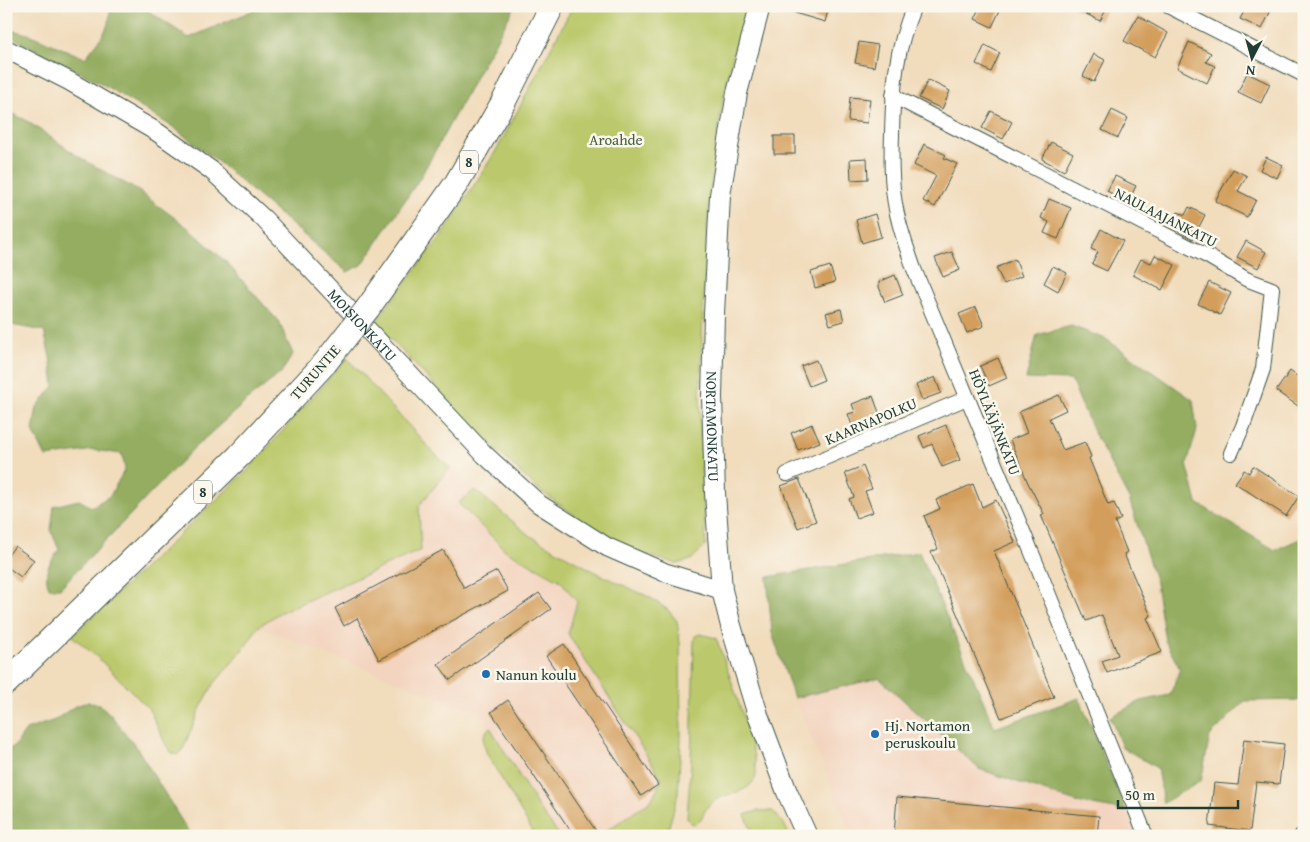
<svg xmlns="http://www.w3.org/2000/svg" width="1310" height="842" font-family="'Gentium Book Plus',serif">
<rect width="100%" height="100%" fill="#fbf7ec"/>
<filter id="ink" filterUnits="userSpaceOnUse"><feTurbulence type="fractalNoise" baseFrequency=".02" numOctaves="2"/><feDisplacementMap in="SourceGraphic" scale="10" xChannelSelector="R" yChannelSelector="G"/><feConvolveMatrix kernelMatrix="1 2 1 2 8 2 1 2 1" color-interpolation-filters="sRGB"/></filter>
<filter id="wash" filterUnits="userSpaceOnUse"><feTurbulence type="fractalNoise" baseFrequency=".0096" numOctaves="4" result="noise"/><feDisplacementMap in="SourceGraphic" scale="20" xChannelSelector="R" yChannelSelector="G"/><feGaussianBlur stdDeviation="1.12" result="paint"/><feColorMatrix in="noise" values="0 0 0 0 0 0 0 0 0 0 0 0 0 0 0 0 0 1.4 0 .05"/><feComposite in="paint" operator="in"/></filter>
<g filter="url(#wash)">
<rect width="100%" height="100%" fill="#f1dcbc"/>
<g fill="#f3d4bf">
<path d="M450,468L475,490L459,503L505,550L561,581L577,602L568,634L662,780L651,801L598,836H560L540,810L481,714L258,627L279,613L421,550L419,506Z"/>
<path d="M879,678L979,769L1076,802L1126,811L1137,836H852L794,698Z"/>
</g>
<g fill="#bbc96c" stroke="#6d8350">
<path d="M573,6H747C715,105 706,210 703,313C702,347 700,382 700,416C700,459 703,502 706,545L691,560L677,564L643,554L594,529L535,487L485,439L375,322L445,231L499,146Z"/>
<path d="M347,358L434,453L450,468L419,506L421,550L279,613L258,627L245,647L213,685L199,711L183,749L177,755L172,753L166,745L149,709L97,657L72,636L249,469Z"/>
<path d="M475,490L529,535L599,574L651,598L668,610L677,621L680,643L681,740L678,794L668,830L662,836H598L651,801L662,779L568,634L577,602L561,581L505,550L458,503Z"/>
<path d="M700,634L716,638L718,643C725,664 763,764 755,779C746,796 721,792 709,805C703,812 704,817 696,824L690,823L687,817L691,762L694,642L695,636Z"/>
<path d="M490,727L540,810L560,836H535L487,754C483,743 481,736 490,727Z"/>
<path d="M757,811H773L784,824L790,836H754L745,815Z"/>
</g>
<g fill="#94ad60" stroke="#5a754a">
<path d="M110,6H141L189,38L263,6H515L420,178L362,265L347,272L222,165L173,127L99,82L6,34V29L28,34L85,58C98,42 112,28 110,6Z"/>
<path d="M6,111L24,119L84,160L137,190L191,230L226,262L279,322L293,354L281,373L251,397L194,448L60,588H49C43,571 49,564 59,550L51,530L54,506L79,500L91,507L110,496L125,469L122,454L93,450L46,457L33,431L37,407L54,386L50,357L44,331L6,324Z"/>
<path d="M1071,326L1106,339L1193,400L1197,429L1187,464L1197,503L1275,550L1304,537V700L1245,701L1210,736L1201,781L1163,803L1157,768L1122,747L1110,717L1141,701L1170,695L1180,669L1165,641L1156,583L1129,499L1094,433L1071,380L1026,379L1037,335Z"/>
<path d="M919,552L995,728L1079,698L1126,811L1076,802L979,769L879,678L794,698L772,633L767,577Z"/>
<path d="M88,702L99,704L110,714L137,748L191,836H6V751L15,746L26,730L55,720L75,706Z"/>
</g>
<g id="blocks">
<g fill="#d39e5b">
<path d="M785,6H829L825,22L784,10Z"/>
<path d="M981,6H1002L992,27L975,19Z"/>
<path d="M1071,6H1108L1100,21Z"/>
<path d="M1247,6H1273L1262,29L1240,19Z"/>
<path d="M1138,16L1168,33L1155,57L1124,41Z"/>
<path d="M859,42L878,45L874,67L855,63Z"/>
<path d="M1189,42L1211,53L1206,62L1215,66L1207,83L1177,68Z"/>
<path d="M985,45L1000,53L991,72L976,64Z"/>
<path d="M1094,54L1105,60L1094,82L1083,76Z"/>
<path d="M1247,73L1270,84L1261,103L1238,92Z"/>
<path d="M928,80L950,91L942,109L919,98Z"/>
<path d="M850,97L870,99L867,123L848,121Z"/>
<path d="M1112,110L1128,118L1118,138L1102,130Z"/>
<path d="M991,111L1012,122L1003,139L982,128Z"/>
<rect x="774" y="136" width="21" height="18"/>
<path d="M1051,142L1073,153L1064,171L1042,159Z"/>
<path d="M924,144L946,155L944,158L957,164L935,207L923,201L936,176L914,165Z"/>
<path d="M1266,157L1283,165L1277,178L1260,170Z"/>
<path d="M867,158L868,179L851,180L850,159Z"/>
<path d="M1233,169L1247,176L1238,191L1256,200L1247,217L1215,201Z"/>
<path d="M1115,176L1136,186L1128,202L1107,191Z"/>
<path d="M1049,199L1071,208L1058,239L1044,233L1049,222L1041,218Z"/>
<path d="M1189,207L1205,215L1193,239L1171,227L1178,212L1185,215Z"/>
<path d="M875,214L881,237L862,243L856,220Z"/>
<path d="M1101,229L1123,241L1107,271L1092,264L1098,252L1091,249Z"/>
<path d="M1246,241L1266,252L1258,268L1237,257Z"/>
<path d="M952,252L960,270L943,277L935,258Z"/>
<path d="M1155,255L1175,265L1162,290L1133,275L1141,259L1151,263Z"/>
<path d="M1015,259L1022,276L1004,284L996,268Z"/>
<path d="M830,266L835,282L815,288L811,272Z"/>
<path d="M1053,266L1067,273L1058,291L1044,283Z"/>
<path d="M895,275L903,295L885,302L879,287V282Z"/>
<path d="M1209,282L1231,293L1220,315L1198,304Z"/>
<path d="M976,307L984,326L967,333L959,314Z"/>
<path d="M841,309L844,321L830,325L826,313Z"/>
<path d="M998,358L1007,378L989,386L980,366Z"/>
<path d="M816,360L824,380L809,386L801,366Z"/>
<path d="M1290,371L1304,381V410L1276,391Z"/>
<path d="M935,377L941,393L922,400L916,385Z"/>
<path d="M1059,395L1066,410L1049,418L1063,450L1085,442L1091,457L1089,458L1108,505L1114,503L1121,519L1115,522L1127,552L1124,554L1151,616L1147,618L1162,652L1107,673L1102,661L1118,655L1102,615L1086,621L1041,515L1044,514L1028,483L1010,440L1027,433L1019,412Z"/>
<path d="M873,396L881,418L853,428L848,414L855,412L852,404Z"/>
<path d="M812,424L820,442L798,450L791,433Z"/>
<path d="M946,425L960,460L942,467L932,444L924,448L919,436Z"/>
<path d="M863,466L872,489L865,491L873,512L856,518L849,499L854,497L845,473Z"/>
<path d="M1253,466L1299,496L1286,516L1235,483L1244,470L1249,473Z"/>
<path d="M799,479L816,521L798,528L781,486Z"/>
<path d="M973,484L982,507L996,500L1015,542L994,551L1054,697L1001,718L931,552L938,549L924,516L940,509L936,500Z"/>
<path d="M15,546L34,560L21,577L6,566V558Z"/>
<path d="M443,550L464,588L497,571L508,591L379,660L357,618L344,626L335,608Z"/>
<path d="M539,593L551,609L450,680L438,664Z"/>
<path d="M564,644L658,785L641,796L546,656Z"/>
<path d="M508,700L596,831L588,836H574L491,712Z"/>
<path d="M1244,739L1284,744L1279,784L1256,782L1250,831L1209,826L1214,783L1238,785Z"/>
<path d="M897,797L1099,816L1097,836H894Z"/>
</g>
</g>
</g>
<g filter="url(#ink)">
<use href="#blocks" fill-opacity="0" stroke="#3e5548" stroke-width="1"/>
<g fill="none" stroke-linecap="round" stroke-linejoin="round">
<g stroke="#3e5548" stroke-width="16">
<g id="minor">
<path d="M914,6C895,51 893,87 892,134C891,163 891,193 899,222C903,238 909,254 914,269L1039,570L1146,836"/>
<path d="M1168,6L1304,75"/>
<path d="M893,96L1209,257L1246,279L1272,289L1263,369L1243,426L1231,453"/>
<path d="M787,474L967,398"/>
<path d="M1301,836L1304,834"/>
</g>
</g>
<g stroke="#3e5548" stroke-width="20">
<g id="tertiary">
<path id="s1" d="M6,49L69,81L157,132L211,170L264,219L485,455L539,504L607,547L664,572L722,590"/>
</g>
</g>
<g stroke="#3e5548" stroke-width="22">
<g id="secondary">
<path id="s2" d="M760,6L737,93L720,195L714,314L712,397L715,493L722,590L731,626L758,715L787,792L807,836"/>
</g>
</g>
<g stroke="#3e5548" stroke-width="26">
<g id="trunk">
<path d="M368,308L456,184L504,101L552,6"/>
<path d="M6,683L239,456L325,363"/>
</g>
</g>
<use href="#minor" stroke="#fff" stroke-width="14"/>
<use href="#tertiary" stroke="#fff" stroke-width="18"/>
<use href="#secondary" stroke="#fff" stroke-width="20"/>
<use href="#trunk" stroke="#fff" stroke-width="24"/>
<g stroke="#3e5548" stroke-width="26" stroke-linecap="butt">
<path id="trunk-bridge" d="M325,363L368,308"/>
</g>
<use href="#trunk-bridge" stroke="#fff" stroke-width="24"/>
</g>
</g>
<g fill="#1f6fb2" stroke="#fbf7ec" stroke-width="2">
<circle cx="486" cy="674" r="5"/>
<circle cx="875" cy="734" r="5"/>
</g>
<g text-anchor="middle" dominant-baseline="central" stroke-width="5" stroke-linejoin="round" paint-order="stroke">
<g fill="#fbf7ec" stroke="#61756b" stroke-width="1">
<rect x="460" y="150.5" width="18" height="23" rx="4"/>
<rect x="194" y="480.5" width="18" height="23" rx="4"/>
</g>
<g font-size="14" font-weight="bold" fill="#1f3d34">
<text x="469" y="162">8</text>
<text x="203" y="492">8</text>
</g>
<g font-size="15" fill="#466042" stroke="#fbf7ec">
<text x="616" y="139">Aroahde</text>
</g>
<g font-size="15" fill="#1f3d34" stroke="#fbf7ec">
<text transform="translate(1166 217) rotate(27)">NAULAAJANKATU</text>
<text stroke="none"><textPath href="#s1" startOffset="455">MOISIONKATU</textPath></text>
<text transform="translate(315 372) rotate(-49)">TURUNTIE</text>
<text transform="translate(871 421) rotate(-23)">KAARNAPOLKU</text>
<text transform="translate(995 422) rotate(68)">HÖYLÄÄJÄNKATU</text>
<text stroke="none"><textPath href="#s2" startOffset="425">NORTAMONKATU</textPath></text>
</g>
<g font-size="15" fill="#1f3d34" stroke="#fbf7ec" text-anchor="start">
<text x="496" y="674">Nanun koulu</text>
<text x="885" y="725">Hj. Nortamon<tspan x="885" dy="17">peruskoulu</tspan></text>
</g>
</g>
<rect width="1310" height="842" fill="none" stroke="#fbf7ec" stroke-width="25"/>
<g transform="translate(1252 58) rotate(186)" stroke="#fbf7ec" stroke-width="4" paint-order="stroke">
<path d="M0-4L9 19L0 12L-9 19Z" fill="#1f3d34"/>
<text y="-8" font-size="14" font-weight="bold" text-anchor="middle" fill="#1f3d34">N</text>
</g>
<path d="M1118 800v8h120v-8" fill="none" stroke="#1f3d34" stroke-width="2.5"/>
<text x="1125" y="800" font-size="15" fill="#1f3d34" stroke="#fbf7ec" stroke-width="4" paint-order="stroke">50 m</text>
</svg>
